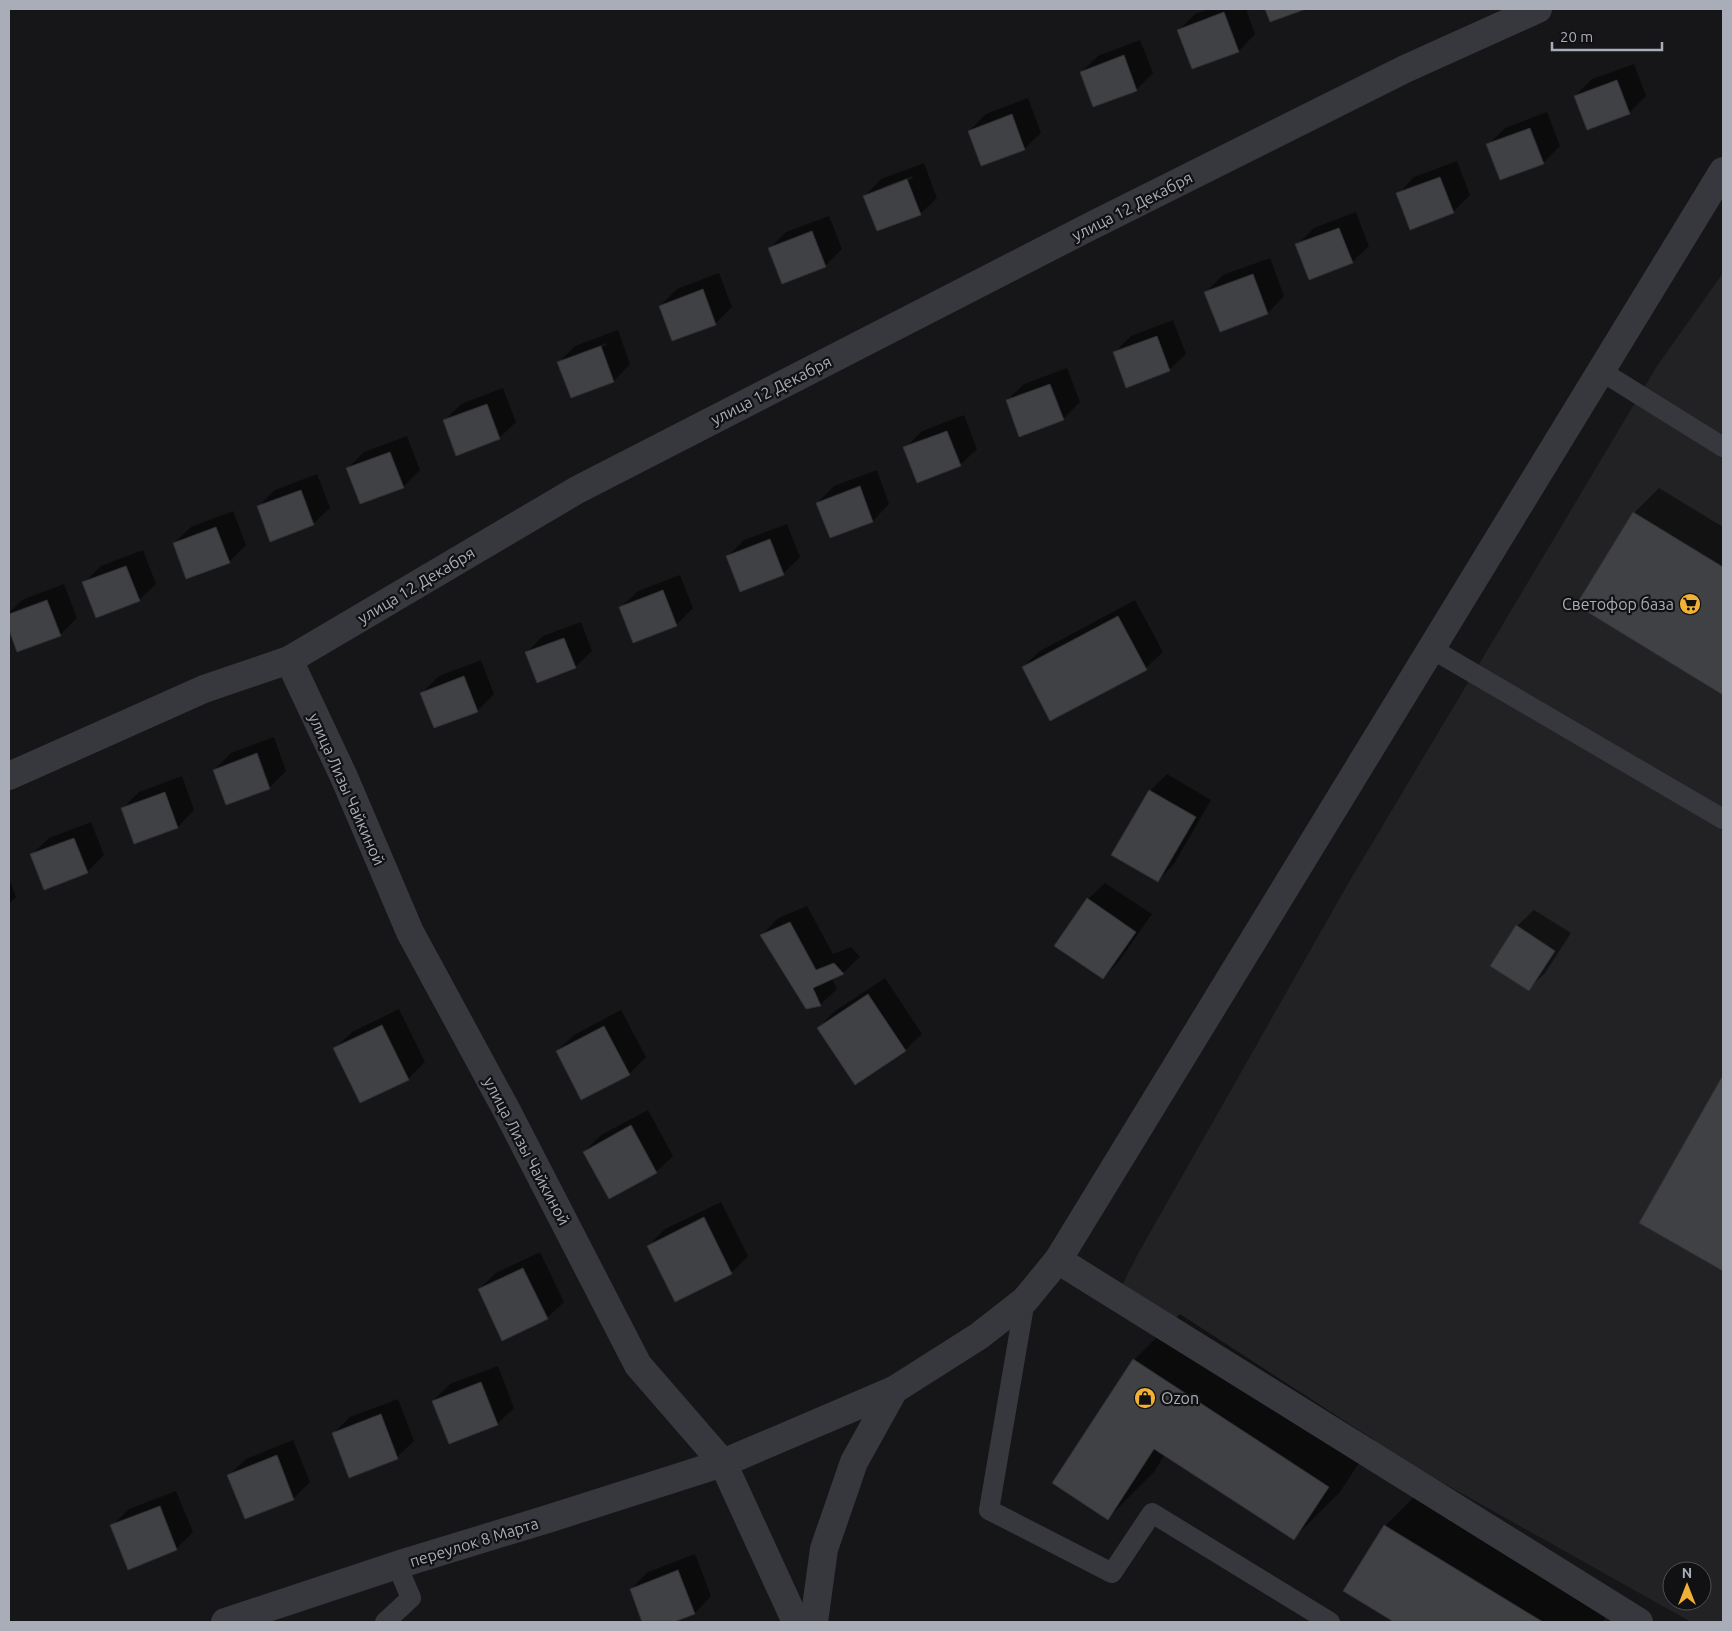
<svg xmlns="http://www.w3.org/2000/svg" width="1732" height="1631" font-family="Ubuntu,sans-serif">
<rect width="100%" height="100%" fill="#161618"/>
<path fill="#222225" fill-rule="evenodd" d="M1723,273V1622H1691L1115,1299L1139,1252L1349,882L1657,366ZM1672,1571H1702V1601H1672Z"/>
<g fill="#0007" fill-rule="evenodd">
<path d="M1209,9H1246L1255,34L1239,51L1193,68L1179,30L1195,14Z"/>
<path d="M1140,40L1153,73L1136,90L1081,72L1098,56Z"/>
<path d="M1634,64L1646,96L1629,113L1575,96L1592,79Z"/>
<path d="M1028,98L1041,133L1024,149L969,131L986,114Z"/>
<path d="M1547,112L1560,146L1543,163L1488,145L1505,128Z"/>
<path d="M1457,161L1470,195L1453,212L1398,194L1414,177Z"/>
<path d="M924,163L937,198L920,214L865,196L881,179ZM912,176L913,178L883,190V187Z"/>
<path d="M1356,212L1369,246L1352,262L1297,245L1314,228Z"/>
<path d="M829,216L842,249L825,266L770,248L786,232Z"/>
<path d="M1270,258L1284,296L1268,313L1206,292L1223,275Z"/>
<path d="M719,273L732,307L715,324L660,306L677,289Z"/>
<path d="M1173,320L1186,354L1169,370L1114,353L1131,336Z"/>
<path d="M618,330L630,364L614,381L571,396L559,362L575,346ZM606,343L607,345L577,356V354Z"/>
<path d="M1067,368L1080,402L1063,419L1007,400L1024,384Z"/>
<path d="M503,388L516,422L499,438L444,421L461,404Z"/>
<path d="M964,415L977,449L960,465L905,448L922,431Z"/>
<path d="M407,436L420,470L403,487L347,469L364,452Z"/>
<path d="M877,470L889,504L873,521L830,537L817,503L834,486Z"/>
<path d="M317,474L330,508L313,524L258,507L275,490Z"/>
<path d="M1659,488L1723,527V693L1578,605L1634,513Z"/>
<path d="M233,511L246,545L229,562L174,543L191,527Z"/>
<path d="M787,524L800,557L783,574L728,556L744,540Z"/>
<path d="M143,550L156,584L139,600L84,583L101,566Z"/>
<path d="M680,575L693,608L676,625L621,607L638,591Z"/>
<path d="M64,584L77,618L60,635L18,651L9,626V613L22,600Z"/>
<path d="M1135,600L1163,652L1146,668L1023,667L1040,651Z"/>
<path d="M581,622L592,651L575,667L526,653L543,636Z"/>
<path d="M481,660L494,694L477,711L422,693L439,676Z"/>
<path d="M274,737L286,771L270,787L227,804L214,770L231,753Z"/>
<path d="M1167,774L1211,800L1174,864L1158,881L1150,791Z"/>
<path d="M182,776L194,810L178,827L123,808L139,792Z"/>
<path d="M91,822L104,855L87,872L32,854L49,838Z"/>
<path d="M9,878L16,897L9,904Z"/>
<path d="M1105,883L1152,914L1119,961L1103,978L1088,899Z"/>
<path d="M807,906L833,954L851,947L860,957L843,973L832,978L837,989L820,1005L762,935L778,918Z"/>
<path d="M1534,910L1571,933L1545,973L1528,989L1517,926Z"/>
<path d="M885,978L922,1034L905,1050L818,1028L835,1011Z"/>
<path d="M399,1009L425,1062L408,1079L335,1048L352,1032Z"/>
<path d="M621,1010L646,1057L629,1074L557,1051L574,1035Z"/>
<path d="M1723,1077V1270L1640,1222Z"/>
<path d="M648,1110L673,1156L656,1172L584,1152L601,1135Z"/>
<path d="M721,1202L748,1256L731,1273L648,1246L665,1229Z"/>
<path d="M540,1252L564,1302L547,1318L479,1289L496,1273Z"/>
<path d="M1180,1314L1374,1440L1340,1492L1294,1538L1165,1454L1154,1472L1108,1518L1134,1360Z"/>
<path d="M498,1366L514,1408L497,1424L433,1401L450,1384Z"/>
<path d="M398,1399L414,1441L397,1457L333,1434L350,1417Z"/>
<path d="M293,1440L310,1482L293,1499L229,1475L246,1459Z"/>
<path d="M1431,1480L1619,1595L1603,1622H1397L1345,1591L1385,1526Z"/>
<path d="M176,1491L193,1532L176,1549L112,1526L129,1509Z"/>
<path d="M695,1554L711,1596L695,1613L671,1622H643L631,1589L648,1572Z"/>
</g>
<g fill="#404145" stroke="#303034">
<path d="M1265,9H1306L1270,22Z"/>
<path d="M1224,12L1239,52L1192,69L1177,30Z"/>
<path d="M1124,55L1137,91L1093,107L1080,72Z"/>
<path d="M1617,80L1630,114L1587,130L1574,96Z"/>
<path d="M1012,114L1025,150L981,166L968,131Z"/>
<path d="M1530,128L1544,164L1500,180L1486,144Z"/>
<path d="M1440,177L1454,213L1410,230L1396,193Z"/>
<path d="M907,179L921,215L877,231L863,196Z"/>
<path d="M1339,228L1353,263L1309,280L1295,244Z"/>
<path d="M812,231L826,267L782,284L768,248Z"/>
<path d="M1253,274L1268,314L1220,332L1204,292Z"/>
<path d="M703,289L716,325L672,341L659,306Z"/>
<path d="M1157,336L1170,371L1126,388L1113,352Z"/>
<path d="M601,346L614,382L571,398L557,362Z"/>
<path d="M1050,384L1064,420L1019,437L1006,400Z"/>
<path d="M487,404L500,439L456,456L443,420Z"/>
<path d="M947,431L961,466L917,483L903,447Z"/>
<path d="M390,452L404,488L360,504L346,468Z"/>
<path d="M860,486L873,522L830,538L816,503Z"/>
<path d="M301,490L314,525L270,542L257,506Z"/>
<path d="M1633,512L1723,567V695L1576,605Z"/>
<path d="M216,527L230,563L186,579L173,543Z"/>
<path d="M770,539L784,575L740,592L726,556Z"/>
<path d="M126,566L140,601L96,618L82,582Z"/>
<path d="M663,590L677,626L633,643L619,607Z"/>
<path d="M47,600L61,636L17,652L9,630V614Z"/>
<path d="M1118,616L1147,670L1050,721L1022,667Z"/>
<path d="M564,638L576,668L537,683L525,652Z"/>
<path d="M464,676L478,712L434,728L420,693Z"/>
<path d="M257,753L270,789L226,805L213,770Z"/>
<path d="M1149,790L1196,817L1158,882L1111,855Z"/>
<path d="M165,792L178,828L134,844L121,808Z"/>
<path d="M74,838L88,873L44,890L30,854Z"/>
<path d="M1087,898L1136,932L1103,979L1054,946Z"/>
<path d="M790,922L816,970L834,963L844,974L813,988L821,1006L806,1009L760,935Z"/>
<path d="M1516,925L1555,951L1529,991L1490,966Z"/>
<path d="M868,994L906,1051L855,1085L817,1028Z"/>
<path d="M382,1025L409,1080L360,1103L333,1048Z"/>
<path d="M604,1026L630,1075L581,1100L556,1051Z"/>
<path d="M1723,1075V1271L1639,1223Z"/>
<path d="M631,1125L657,1173L609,1199L583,1152Z"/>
<path d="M704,1217L732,1274L675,1302L647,1246Z"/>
<path d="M523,1268L548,1319L502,1341L478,1289Z"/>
<path d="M1133,1359L1329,1487L1294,1540L1154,1449L1108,1520L1052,1483Z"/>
<path d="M481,1382L498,1425L449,1444L432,1401Z"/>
<path d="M381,1414L398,1459L349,1478L332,1433Z"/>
<path d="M277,1455L294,1500L245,1519L227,1475Z"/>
<path d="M160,1506L177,1550L128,1570L110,1525Z"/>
<path d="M1384,1525L1543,1622H1394L1343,1591Z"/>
<path d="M678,1570L695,1614L674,1622H642L630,1589Z"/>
</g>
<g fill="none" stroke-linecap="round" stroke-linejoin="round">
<g stroke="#37383d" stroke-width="20">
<path d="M1601,371L1723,447"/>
<path d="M1432,649L1723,819"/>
<path d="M1025,1300L989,1510L1112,1573L1152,1513L1330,1622"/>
<path d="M385,1622L411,1598L397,1565"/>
</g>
<g stroke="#37383d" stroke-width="28">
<path d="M289,660L344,777L410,932L507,1111L638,1365L723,1463L796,1622"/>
<path d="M9,776L204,689L289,660L577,490L1089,227L1405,69L1538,9"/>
<path d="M1058,1260L1639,1622"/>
<path d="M225,1622L397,1565L554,1517L723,1463L894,1390L979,1336L1025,1300L1058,1260L1723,171"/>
<path d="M814,1622L824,1549L854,1462L894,1390"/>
</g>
</g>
<defs>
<g id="supermarket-disc" transform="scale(1.125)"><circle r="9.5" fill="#f2b134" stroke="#111113"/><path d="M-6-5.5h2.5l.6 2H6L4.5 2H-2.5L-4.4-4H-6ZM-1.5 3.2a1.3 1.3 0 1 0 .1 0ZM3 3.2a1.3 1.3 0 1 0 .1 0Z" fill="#111"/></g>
<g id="shop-disc" transform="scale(1.125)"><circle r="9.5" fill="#f2b134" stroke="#111113"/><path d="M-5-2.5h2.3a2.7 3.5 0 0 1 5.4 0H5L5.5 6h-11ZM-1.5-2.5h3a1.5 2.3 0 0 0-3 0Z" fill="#111"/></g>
</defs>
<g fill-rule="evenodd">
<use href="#supermarket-disc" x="1690" y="604"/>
<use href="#shop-disc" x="1145" y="1398"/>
</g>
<g text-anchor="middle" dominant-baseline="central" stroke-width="4.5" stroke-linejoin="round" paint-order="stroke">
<g font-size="16" fill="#a8adb8" stroke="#111113">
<text transform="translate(1132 206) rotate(-27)">улица 12 Декабря</text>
<text transform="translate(771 390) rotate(-27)">улица 12 Декабря</text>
<text transform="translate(416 585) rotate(-31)">улица 12 Декабря</text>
<text transform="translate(347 789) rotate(66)">улица Лизы Чайкиной</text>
<text transform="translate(527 1151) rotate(62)">улица Лизы Чайкиной</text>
<text transform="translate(474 1542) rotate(-17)">переулок 8 Марта</text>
</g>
<g font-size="16" fill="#a8adb8" stroke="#111113" text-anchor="end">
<text x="1674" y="604">Светофор база</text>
<text x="1161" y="1398" text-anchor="start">Ozon</text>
</g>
</g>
<rect width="1732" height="1631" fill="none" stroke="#a8adb8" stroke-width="20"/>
<g transform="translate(1687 1586)"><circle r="24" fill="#111113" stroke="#4d4f55"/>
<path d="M0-4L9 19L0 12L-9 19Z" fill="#f2b134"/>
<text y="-8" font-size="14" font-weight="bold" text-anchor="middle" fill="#a8adb8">N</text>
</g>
<path d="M1552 42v8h110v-8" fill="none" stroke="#a8adb8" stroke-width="2.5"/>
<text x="1560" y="42" font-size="15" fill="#a8adb8" stroke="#111113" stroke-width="4" paint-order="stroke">20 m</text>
</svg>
